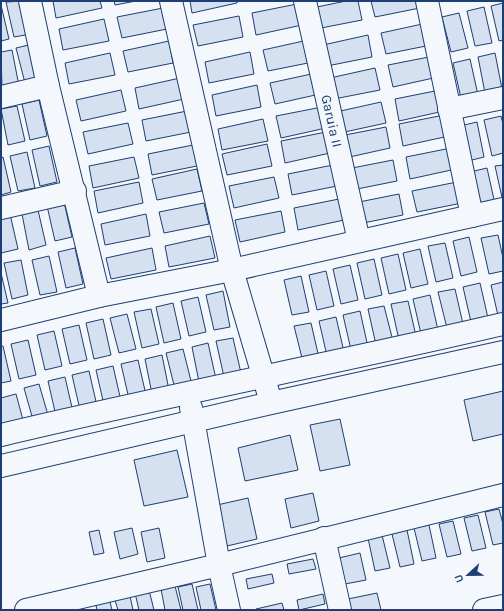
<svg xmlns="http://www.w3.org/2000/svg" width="504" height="611" font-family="Karla,sans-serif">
<rect width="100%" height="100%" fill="#f4f7fb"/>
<g fill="#d5e0f0" stroke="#1d3f73">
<path d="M24,1L31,34L14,37L6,2Z"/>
<path d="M53,1H100L102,8L56,18Z"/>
<path d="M114,1H136L115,5Z"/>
<path d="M190,1H237V3L192,13Z"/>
<path d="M346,1H358L362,20L316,29L312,8Z"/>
<path d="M371,1H418L420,8L375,17Z"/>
<path d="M503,3V40L499,41L491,6Z"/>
<path d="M297,4L302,25L256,35L252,13Z"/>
<path d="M1,5L9,39L1,41Z"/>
<path d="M484,7L492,43L475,46L467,11Z"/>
<path d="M163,8L167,29L122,38L117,17Z"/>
<path d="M459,13L468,48L451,52L442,17Z"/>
<path d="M239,16L243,37L198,46L193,25Z"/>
<path d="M104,19L109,41L63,50L59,29Z"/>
<path d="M427,23L431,45L386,54L381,33Z"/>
<path d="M368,35L372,57L327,66L323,45Z"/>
<path d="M308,40L313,62L268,71L263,50Z"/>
<path d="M169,41L173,63L128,72L123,51Z"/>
<path d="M33,44L42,80L25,83L16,48Z"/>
<path d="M12,50L19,86L2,89L1,52Z"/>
<path d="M250,52L254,74L209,83L205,62Z"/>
<path d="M110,53L115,75L69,84L65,63Z"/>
<path d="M495,53L502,89L485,93L478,57Z"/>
<path d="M434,56L438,77L393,87L388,65Z"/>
<path d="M470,59L478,95L461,98L453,63Z"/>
<path d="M375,68L380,90L334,99L330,78Z"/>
<path d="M316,73L320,94L275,104L270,83Z"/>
<path d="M180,78L184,99L139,109L135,88Z"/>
<path d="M257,85L261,107L216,116L212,95Z"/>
<path d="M121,90L126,111L81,121L76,100Z"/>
<path d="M440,90L444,111L399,121L395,99Z"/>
<path d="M39,100L47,136L30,140L22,104Z"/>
<path d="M381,102L386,123L340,133L336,112Z"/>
<path d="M17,106L25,141L8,145L1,109Z"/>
<path d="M322,107L326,128L281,138L276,116Z"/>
<path d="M187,111L191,132L146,141L142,120Z"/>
<path d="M444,115L449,136L403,146L399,124Z"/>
<path d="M501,116L503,124V153L492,156L484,120Z"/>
<path d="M263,119L268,141L222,150L218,129Z"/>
<path d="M477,122L484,157L468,161L460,126Z"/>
<path d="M128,123L133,144L88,154L83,132Z"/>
<path d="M386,127L390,148L345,158L340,136Z"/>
<path d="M326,132L330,153L285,163L281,141Z"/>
<path d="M267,144L272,166L227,175L222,154Z"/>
<path d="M193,145L197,166L152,175L148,154Z"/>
<path d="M49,146L57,182L40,186L32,150Z"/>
<path d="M451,148L456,169L410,179L406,157Z"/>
<path d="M27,152L35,188L18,191L10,156Z"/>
<path d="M3,157L11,192L1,195V158Z"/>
<path d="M134,157L139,178L93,188L89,166Z"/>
<path d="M393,160L397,181L352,190L347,169Z"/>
<path d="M333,165L337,186L292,195L288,174Z"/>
<path d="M503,165V202L495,166Z"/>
<path d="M487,168L495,204L478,207L470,172Z"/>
<path d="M197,169L202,191L157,200L152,179Z"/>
<path d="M274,177L279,198L234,208L229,186Z"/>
<path d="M139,182L143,203L98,213L94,191Z"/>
<path d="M457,182L462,203L417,212L412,191Z"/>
<path d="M399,194L403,215L358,224L354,203Z"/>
<path d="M339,199L344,220L298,230L294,208Z"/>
<path d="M64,202L72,237L55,241L47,206Z"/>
<path d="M204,203L209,224L164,233L159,212Z"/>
<path d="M38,210L46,245L29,250L22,214Z"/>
<path d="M281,211L285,232L240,242L235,220Z"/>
<path d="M10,214L18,249L1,253V216Z"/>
<path d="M146,214L150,236L105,245L101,224Z"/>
<path d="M498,235L503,258V271L489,274L481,238Z"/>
<path d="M210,236L215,258L169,267L165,246Z"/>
<path d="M469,237L477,272L461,276L453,241Z"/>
<path d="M445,243L453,278L436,282L428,246Z"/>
<path d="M75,248L83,284L66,288L58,252Z"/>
<path d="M152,248L156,270L111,279L106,258Z"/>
<path d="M420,249L428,284L411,288L403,253Z"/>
<path d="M398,254L406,290L389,294L381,258Z"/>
<path d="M49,256L57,292L40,295L32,260Z"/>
<path d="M374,259L382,295L365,299L357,263Z"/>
<path d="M21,260L28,295L12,299L4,263Z"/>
<path d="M350,265L358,300L341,304L333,269Z"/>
<path d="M326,271L334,306L317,310L309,275Z"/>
<path d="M1,273L8,303L1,304Z"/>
<path d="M301,276L309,312L292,315L284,280Z"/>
<path d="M503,282V319L499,320L491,285Z"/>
<path d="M480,283L488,318L471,322L463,287Z"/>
<path d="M455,289L463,324L447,328L438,292Z"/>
<path d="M223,291L230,327L214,330L206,295Z"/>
<path d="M430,295L438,330L421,334L413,299Z"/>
<path d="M198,297L206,332L189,336L181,301Z"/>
<path d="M408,301L416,336L399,340L391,304Z"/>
<path d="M173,303L181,339L164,343L156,307Z"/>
<path d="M384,306L393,341L376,345L368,309Z"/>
<path d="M151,309L159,344L142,348L134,312Z"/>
<path d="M360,311L368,347L351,350L343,315Z"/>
<path d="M127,314L136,349L119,353L110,318Z"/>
<path d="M336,317L344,352L327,356L319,321Z"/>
<path d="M103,319L111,355L94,359L86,323Z"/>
<path d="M311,323L319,358L303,362L294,326Z"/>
<path d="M79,325L87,360L70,364L62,329Z"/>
<path d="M54,331L62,366L45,370L37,335Z"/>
<path d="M233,338L241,373L224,377L216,341Z"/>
<path d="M28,340L36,375L19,379L11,344Z"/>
<path d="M208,343L216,379L199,382L192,347Z"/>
<path d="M1,346H3L11,381L1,383Z"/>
<path d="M183,349L192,385L175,389L166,353Z"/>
<path d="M162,355L169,390L152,394L145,359Z"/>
<path d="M138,360L146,395L129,399L121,364Z"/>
<path d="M113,366L121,401L104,405L96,370Z"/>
<path d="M89,371L97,406L80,410L72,375Z"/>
<path d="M65,377L73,412L56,416L48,381Z"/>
<path d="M39,384L48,415L33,420L24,388Z"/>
<path d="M503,391V434L473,441L464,400Z"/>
<path d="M16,394L23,420L1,426V398Z"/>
<path d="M340,419L350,465L320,471L310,425Z"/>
<path d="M290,435L298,470L245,481L238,448Z"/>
<path d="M177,450L188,497L144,506L134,460Z"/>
<path d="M313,493L319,521L291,528L285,499Z"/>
<path d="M248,498L257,539L227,546L217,505Z"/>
<path d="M499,509L503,524V543L493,545L485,512Z"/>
<path d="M478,515L486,548L472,551L464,518Z"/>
<path d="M453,521L461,554L447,557L439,524Z"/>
<path d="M429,525L436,558L422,561L414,528Z"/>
<path d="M132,528L138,554L120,559L114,532Z"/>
<path d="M159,528L165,558L147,562L141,532Z"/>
<path d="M99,530L104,553L94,555L89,532Z"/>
<path d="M407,530L414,564L400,567L392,534Z"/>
<path d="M382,535L390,568L375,571L368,538Z"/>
<path d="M360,553L366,580L345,584L339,558Z"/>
<path d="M313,559L316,569L289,574L287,564Z"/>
<path d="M272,574L274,583L248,589L246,579Z"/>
<path d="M192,584L198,610H183L178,587Z"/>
<path d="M210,584L216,610H201L196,587Z"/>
<path d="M175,586L181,610H165L161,589Z"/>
<path d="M149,590L154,610H139L135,593Z"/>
<path d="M377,593L381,610H351L348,599Z"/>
<path d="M323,594L325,604L299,610L297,600Z"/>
<path d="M130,596L133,610H118L115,600Z"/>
<path d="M109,598L112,610H97L95,601Z"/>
<path d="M282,603L284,610H256V609Z"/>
</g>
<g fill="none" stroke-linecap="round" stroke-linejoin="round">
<g stroke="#1d3f73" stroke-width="24">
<g id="minor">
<path d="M30,1L48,86L99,296"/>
<path d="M171,1L232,270L268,392"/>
<path id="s1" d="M305,1L359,241"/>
<path d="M427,1L472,216"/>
<path d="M1,97L48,86"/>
<path d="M449,109L503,98"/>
<path d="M1,208L75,191"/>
<path d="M1,320L99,296L232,270L503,209"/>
<path d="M191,408L219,565L229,610"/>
<path d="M1,435C168,395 336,363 503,324"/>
<path d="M1,466L271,403L503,352"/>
<path d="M324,538L340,610"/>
<path d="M26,610L219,565L503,495"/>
<path d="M484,610L503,606"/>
</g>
</g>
<use href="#minor" stroke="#f4f7fb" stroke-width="22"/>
</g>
<g text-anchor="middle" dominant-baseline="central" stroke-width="3" stroke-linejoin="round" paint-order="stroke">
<g font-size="14" fill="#1d3f73" stroke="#f4f7fb">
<text stroke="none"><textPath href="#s1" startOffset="123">Garuia II</textPath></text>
</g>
</g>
<rect width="504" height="611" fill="none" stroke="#1d3f73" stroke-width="4"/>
<g transform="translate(468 575) rotate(248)" stroke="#f4f7fb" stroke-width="3" paint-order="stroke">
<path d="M0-3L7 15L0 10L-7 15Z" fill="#1d3f73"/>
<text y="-6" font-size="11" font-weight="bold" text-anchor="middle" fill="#1d3f73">U</text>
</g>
</svg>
